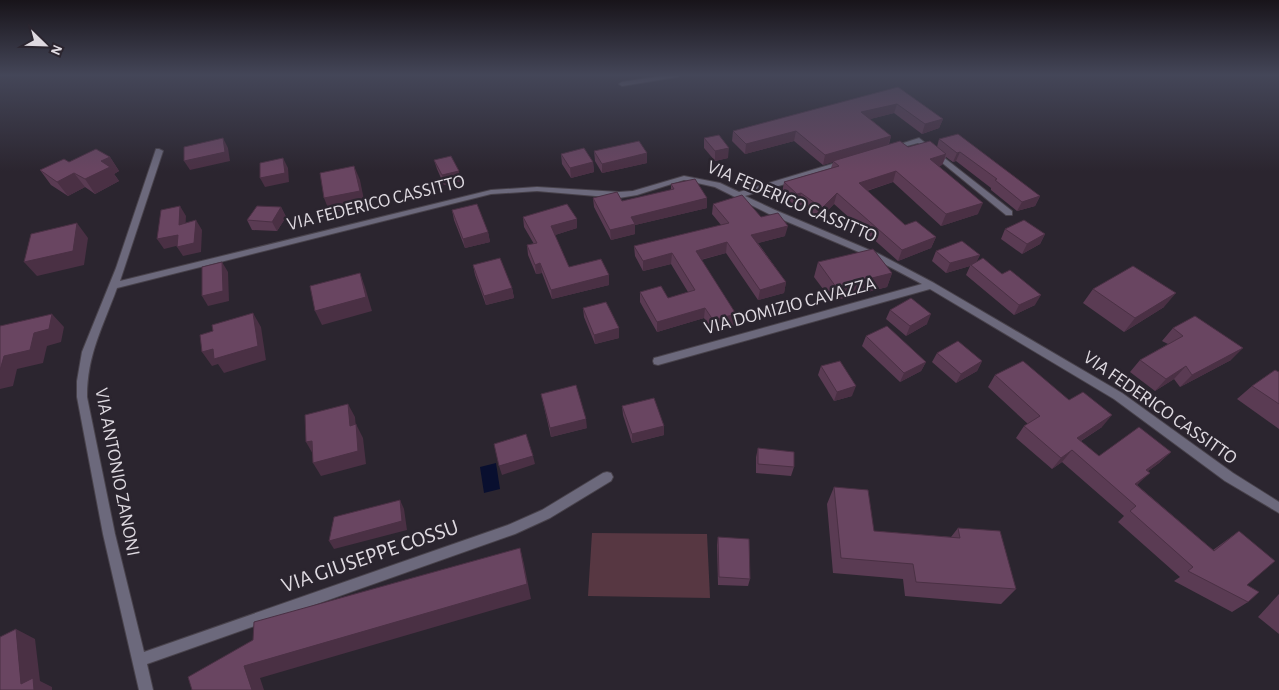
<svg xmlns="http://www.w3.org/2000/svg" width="1279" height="690" font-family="'Alegreya Sans',sans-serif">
<rect width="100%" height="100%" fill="#2b252f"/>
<path fill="#573742" d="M592,533L707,534L710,598L588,596Z"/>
<path fill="#090f2f" d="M496,463L500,489L484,493L480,467Z"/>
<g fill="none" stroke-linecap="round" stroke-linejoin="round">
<g stroke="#48424b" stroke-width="2">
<g id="street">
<path d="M668,75H680L677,77L622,86L619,84L622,82Z"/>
<path d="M919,138L1012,211V215H1006L918,143L892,150L888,148Z"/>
<path d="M156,149H159L163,151L120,281L491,190L537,187L619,192L633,191L684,176L720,183L739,192L842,161H848V165L745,196L775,210L879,254L934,283L1122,393L1233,473L1279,502V513L1225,481L1114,399L930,289L658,365L654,364L653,361L654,358L658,357L922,284L873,258L769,214L715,187L684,180L637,195L619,198L537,191L491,194L117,288C103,327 87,354 87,397L115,534L144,652L508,525L542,510L603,473L607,472L611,473L613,477L611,481L550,518L515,534L147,664L153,690H139L103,534L77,397V381L82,352L116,268Z"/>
</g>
</g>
<use href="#street" fill="#6c697c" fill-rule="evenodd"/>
</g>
<g fill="#5a3b53">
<path d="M898,87L943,119L939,128L922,134L894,113L870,119L891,136L889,144L908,147H937L939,139L1040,196L1035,206L1017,211L991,190V188L956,161L953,162L946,157L942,165L939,166L978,214L941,226L893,182L867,191L905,225L936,237L931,248L898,261L834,204L819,219L799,204L794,205L782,193L784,182L831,168L833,162L823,165L794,141L745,154L732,141L733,131Z"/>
<path d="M704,138L728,158L715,161L704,148Z"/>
<path d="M594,151L647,153V163L602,173L595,161Z"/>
<path d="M561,154L593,162L594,172L571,178L562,164Z"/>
<path d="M110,157L119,171L114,174L119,181L95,194L85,187L68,196L51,185L40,170L69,162Z"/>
<path d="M434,160L461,181L444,185L437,169Z"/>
<path d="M671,184L707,208L635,225V234L611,240L594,207L593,198L622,201L671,190Z"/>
<path d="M713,204L761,217L785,236L758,243L786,282L784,293L758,300L726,253L701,260L736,314L734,325L712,331L704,318L657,332L640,302V292L668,298L688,292L671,264L643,271L635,256L634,246L721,225L712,214Z"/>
<path d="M281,207L286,217L277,231L252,230L247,220Z"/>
<path d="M452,210L488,232L490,242L465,248L454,220Z"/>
<path d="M523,217L577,228L555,235L569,267L609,285L552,299L542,273L536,274L528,255L527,245L534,244L524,227Z"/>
<path d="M1005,229L1045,234L1040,244L1022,254L1001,239Z"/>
<path d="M936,251L980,255L976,262L1035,305L1014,315L966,275L970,266L946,273L932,261Z"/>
<path d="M818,262L892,273L887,287L832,301L814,277Z"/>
<path d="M473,265L512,288L514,298L486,305L475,275Z"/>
<path d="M1093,289L1164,307L1124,332L1083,303Z"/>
<path d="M583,308L619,328V338L595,344L584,317Z"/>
<path d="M890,310L927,324L906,336L886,319Z"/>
<path d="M1173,328L1231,360L1180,387L1174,379L1155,391L1130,372L1140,360L1168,344L1162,341Z"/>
<path d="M866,336L926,362L921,371L900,382L862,346Z"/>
<path d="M937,353L982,361L977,371L956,383L932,362Z"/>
<path d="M821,366L852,396L834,401L818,375Z"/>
<path d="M1279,372V429L1237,399L1252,386Z"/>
<path d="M995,375L1069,400L1102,427L1081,441L1099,456L1171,452L1159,463L1148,471L1137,485L1213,550L1239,531L1247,585L1248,602L1232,612L1174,581L1180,577L1118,522L1124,516L1062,462L1052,469L1016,438L1024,426L1028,424L988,387Z"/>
<path d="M541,394L587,428L551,437Z"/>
<path d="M622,406L664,426V435L632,443L623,415Z"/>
<path d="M758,448L794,467L791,476L756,473V457Z"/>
<path d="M834,487L874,531L951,537L958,528L1016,589L1001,604L905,596L903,579L833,573L827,504Z"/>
<path d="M718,537L750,579L748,586L718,585L717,545Z"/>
<path d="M1279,594V634L1258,617Z"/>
</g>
<g fill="#4a3044">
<path d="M897,104L894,113L859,122L861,112Z"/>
<path d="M943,119L939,128L922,134L925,124Z"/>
<path d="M796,131L794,141L745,154L746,144Z"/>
<path d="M891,136L888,145L833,161V162L823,165L825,155Z"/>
<path d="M223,138L228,148L230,161L190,170L184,161Z"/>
<path d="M729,148L728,158L715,161V151Z"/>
<path d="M960,152L956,161L953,162L957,153Z"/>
<path d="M647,153V163L602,173V164Z"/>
<path d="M946,154L942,165L926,170L930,159Z"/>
<path d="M110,157L119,171L114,174L119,181L95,194L85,179L101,161Z"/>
<path d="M283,158L288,168L289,182L265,187L260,178Z"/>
<path d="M593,162L594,172L571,178L570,168Z"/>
<path d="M354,166L360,180L365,205L330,213L324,198Z"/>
<path d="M459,171L461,181L444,185L442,175Z"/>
<path d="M896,171L893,182L856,194L859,183Z"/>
<path d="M74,173L85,187L68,196L57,182Z"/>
<path d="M801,193L799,204L794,205L797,194Z"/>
<path d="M837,193L834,204L819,219L822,208Z"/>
<path d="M1040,196L1035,206L1017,211L1022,202Z"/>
<path d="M707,198V208L635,225V234L611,240L610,230L631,217Z"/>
<path d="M983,203L978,214L941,226L946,214Z"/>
<path d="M180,206L186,216L185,234L179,225Z"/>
<path d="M281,207L286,217L277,231L272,222Z"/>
<path d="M577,219V228L552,236L551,226Z"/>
<path d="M196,220L202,230L201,252L183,256L177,247Z"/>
<path d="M77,223L88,238L84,265L37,276L24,262Z"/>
<path d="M788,226L785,236L750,245L751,235Z"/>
<path d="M488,232L490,242L465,248L463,239Z"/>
<path d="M1045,234L1040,244L1022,254L1027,244Z"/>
<path d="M178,235L184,244L164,249L157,239Z"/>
<path d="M936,237L931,248L898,261L902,250Z"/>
<path d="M727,242L726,253L695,261L696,251Z"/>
<path d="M672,253L671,264L643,271V261Z"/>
<path d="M980,255L975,265H971L970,266L946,273L950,263Z"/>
<path d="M222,262L228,272L229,301L208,306L202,296Z"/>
<path d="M540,263L542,273L536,274L535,265Z"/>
<path d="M360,273L365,287L372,311L322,325L315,311Z"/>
<path d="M892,273L887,287L832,301L836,287Z"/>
<path d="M609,275V285L552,299L551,290Z"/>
<path d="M786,282L784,293L758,300L760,290Z"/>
<path d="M512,288L514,298L486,305L484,296Z"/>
<path d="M1176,293L1164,307L1124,332L1135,318Z"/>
<path d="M1041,295L1035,305L1014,315L1019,305Z"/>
<path d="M705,308L704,318L657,332V322Z"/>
<path d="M253,313L261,327L266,360L224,373L218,364L212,366L202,352Z"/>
<path d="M52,314L64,327L61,342L47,346L43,363L17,369L13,386L0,389V370L4,356L34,333Z"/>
<path d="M736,314L734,325L712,331L713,320Z"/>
<path d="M931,314L927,324L906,336L910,326Z"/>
<path d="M619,328V338L595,344L594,335Z"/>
<path d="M1243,348L1231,360L1180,387L1192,375Z"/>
<path d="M982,361L977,371L956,383L961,374Z"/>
<path d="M926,362L921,371L900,382L904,373Z"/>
<path d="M1186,366L1174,379L1155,391L1166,379Z"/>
<path d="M856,386L852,396L834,401L837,392Z"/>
<path d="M348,404L355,417L357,439L350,426Z"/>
<path d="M1112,415L1102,427L1068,449L1077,438Z"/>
<path d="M586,419L587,428L551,437L550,428Z"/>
<path d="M356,424L363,438L366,464L321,476L313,463Z"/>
<path d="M664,426V435L632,443V434Z"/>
<path d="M312,441L314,456L306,442Z"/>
<path d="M1072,450L1062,462L1052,469L1061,458Z"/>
<path d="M1171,452L1159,463L1135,481L1146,470Z"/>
<path d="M533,456L535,464L502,475L499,466Z"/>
<path d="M1150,473L1138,484L1124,495L1135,484Z"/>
<path d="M400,500L404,509L407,530L334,549L329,541Z"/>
<path d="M520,548L524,564L531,599L260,678L264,690H252L244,666Z"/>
<path d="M16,629L35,639L40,681L52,687V690H34L21,684Z"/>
</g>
<g fill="#694561" stroke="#4a3044">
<path d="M898,87L943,119L925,124L897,104L861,112L891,136L825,155L796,131L746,144L733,131Z"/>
<path d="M958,134L1040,196L1022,202L995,180L997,179L960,152L957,153L939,139Z"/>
<path d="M719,135L729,148L715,151L704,138Z"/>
<path d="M223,138L225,152L184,161V147Z"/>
<path d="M639,141L647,153L602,164L594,151Z"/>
<path d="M900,141L908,147L930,141L946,154L930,159L983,203L946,214L896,171L859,183L905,225L916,221L936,237L902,250L837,193L822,208L801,193L797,194L784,182L839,166L833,161Z"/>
<path d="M584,148L593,162L570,168L561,154Z"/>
<path d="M96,149L110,157L101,161L110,167L85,179L74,173L57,182L40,170L64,159L69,162Z"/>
<path d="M451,156L459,171L442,175L434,160Z"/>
<path d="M283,158L285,173L260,178V163Z"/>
<path d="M354,166L360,191L324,198L320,173Z"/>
<path d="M695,179L707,198L631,217L635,224L610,230L593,198L617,192L622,201L674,189L671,184Z"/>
<path d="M742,195L761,217L778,213L788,226L751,235L786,282L760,290L727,242L696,251L736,314L713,320L705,308L657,322L640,292L661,286L668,298L695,290L672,253L643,261L634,246L729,223L713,204Z"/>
<path d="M477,204L488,232L463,239L452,210Z"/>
<path d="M567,204L577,219L551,226L569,267L601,259L609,275L551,290L540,263L535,265L527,245L537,243L523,217Z"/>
<path d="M180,206L179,225L196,220L194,243L177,247L178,235L157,239L161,210Z"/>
<path d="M257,206L281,207L272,222L247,220Z"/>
<path d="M1024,220L1045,234L1027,244L1005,229Z"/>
<path d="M77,223L73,251L24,262L31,234Z"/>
<path d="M962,241L980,255L950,263L936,251Z"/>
<path d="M873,249L892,273L836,287L818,262Z"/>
<path d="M500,258L512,288L484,296L473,265Z"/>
<path d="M983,258L1002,274L1010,270L1041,295L1019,305L971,265Z"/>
<path d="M222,262L223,291L202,296V267Z"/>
<path d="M1133,266L1176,293L1135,318L1093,289Z"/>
<path d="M360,273L366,297L315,311L310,286Z"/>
<path d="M911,298L931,314L910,326L890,310Z"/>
<path d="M606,302L619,328L594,335L583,308Z"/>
<path d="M253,313L258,346L214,359L213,349L202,352L200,335L213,331L212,325Z"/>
<path d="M52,314L49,329L34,333L30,350L4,356L0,370V326Z"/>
<path d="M1195,316L1243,348L1192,375L1186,366L1166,379L1140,360L1183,336L1173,328Z"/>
<path d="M887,326L926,362L904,373L866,336Z"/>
<path d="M958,341L982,361L961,374L937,353Z"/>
<path d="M840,361L856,386L837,392L821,366Z"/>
<path d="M1023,361L1069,400L1083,392L1112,415L1077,438L1099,456L1139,427L1171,452L1146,470L1150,473L1135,484L1214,551L1239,531L1275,561L1247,585L1259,592L1248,602L1188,571L1193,567L1130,511L1136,506L1072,450L1061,458L1024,426L1040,416L995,375Z"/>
<path d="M1275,370L1279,372V404L1252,386Z"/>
<path d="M576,385L586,419L550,428L541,394Z"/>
<path d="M654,398L664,426L632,434L622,406Z"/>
<path d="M348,404L350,426L356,424L358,451L313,463L312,441L306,442L305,415Z"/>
<path d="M526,434L533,456L499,466L494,444Z"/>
<path d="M758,448L794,452V467L758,464Z"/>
<path d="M834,487L868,490L874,531L960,538L958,528L1000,531L1016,589L916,582L913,564L841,558Z"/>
<path d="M400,500L402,521L329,541L334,517Z"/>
<path d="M718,537L749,539L750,579L719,577Z"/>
<path d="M520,548L527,584L244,666L252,690H192L188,677L253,640L254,622Z"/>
<path d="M16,629L21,684L33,678L34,690H0V637Z"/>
</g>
<linearGradient id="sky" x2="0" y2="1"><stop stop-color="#18141a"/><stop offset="0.44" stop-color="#444658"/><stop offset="1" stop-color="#444658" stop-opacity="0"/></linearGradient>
<rect width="1279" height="171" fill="url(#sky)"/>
<g text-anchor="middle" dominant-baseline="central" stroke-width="5" stroke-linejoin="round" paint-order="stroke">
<g font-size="19" fill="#ded9e0" stroke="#2b252f">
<text transform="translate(792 202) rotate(23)">VIA FEDERICO CASSITTO</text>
<text transform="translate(376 203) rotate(-14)">VIA FEDERICO CASSITTO</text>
<text transform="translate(790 306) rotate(-15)">VIA DOMIZIO CAVAZZA</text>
<text transform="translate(1160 408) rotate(35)">VIA FEDERICO CASSITTO</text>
<text transform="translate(117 472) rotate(79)">VIA ANTONIO ZANONI</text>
</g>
<g font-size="22" fill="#ded9e0" stroke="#2b252f">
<text transform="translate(370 556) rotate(-19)">VIA GIUSEPPE COSSU</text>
</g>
</g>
<g transform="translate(45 45) rotate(113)" stroke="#2b252f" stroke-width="4" paint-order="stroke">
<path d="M0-4L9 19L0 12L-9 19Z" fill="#ded9e0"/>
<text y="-8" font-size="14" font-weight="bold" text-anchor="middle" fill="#ded9e0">N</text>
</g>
</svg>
